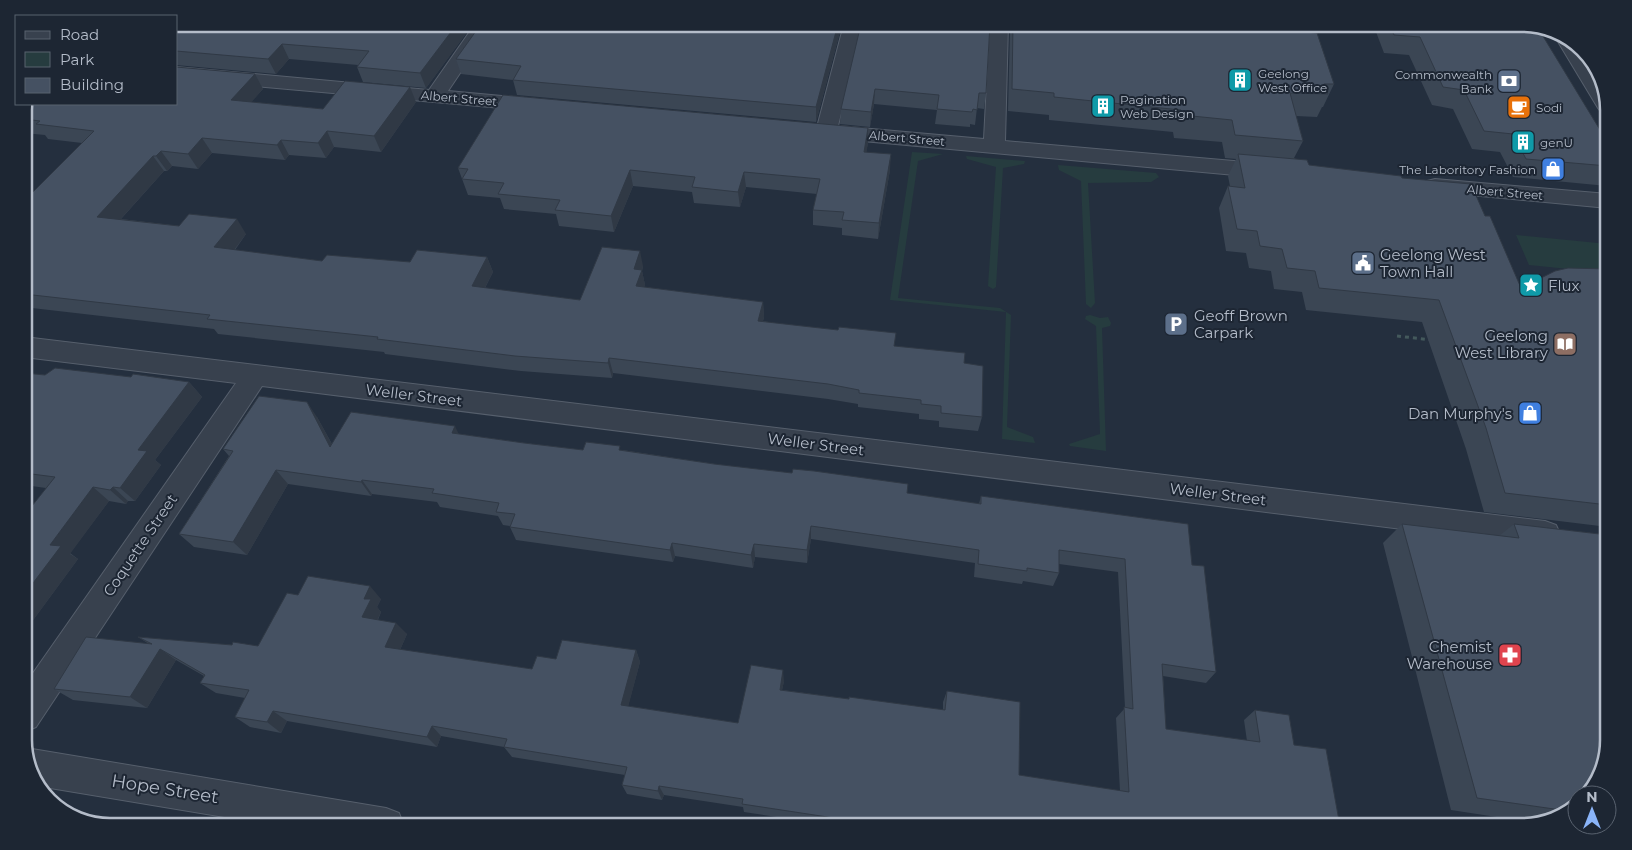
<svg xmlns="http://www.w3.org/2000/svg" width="1632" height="850" font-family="Montserrat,sans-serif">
<rect width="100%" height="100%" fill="#242f3e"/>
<g fill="#263c3f">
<path d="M912,152L943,154L918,161L898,298L1000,308L1011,315L1007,427L1033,437L1035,443L1002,439L1006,312L890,300Z"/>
<path d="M966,156L1025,161L1024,164L1003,168L996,287L993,289L988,286L996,167L967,159Z"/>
<path d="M1058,165L1156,173L1159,177L1151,182L1088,183L1095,303L1091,308L1086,304L1081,181L1059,170Z"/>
<path d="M1516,235L1608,244V273L1529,265Z"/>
<path d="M1090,315L1100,318L1108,317L1111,323L1110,326L1102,328L1106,451L1070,446L1069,444L1100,434L1096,326L1085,319L1086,316Z"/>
</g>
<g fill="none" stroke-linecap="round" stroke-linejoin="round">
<g stroke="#565f6c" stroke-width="2">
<g id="minor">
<path d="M475,24H493L448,91L536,99L543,101L546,105L543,109L536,111L176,79V67L429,90Z"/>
<path d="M844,24H862L838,126L984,139L990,24H1008L1005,141L1268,164L1276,166L1279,171L1276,176L1268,178L830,138L819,135L816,131Z"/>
<path d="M1556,32L1560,33C1584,54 1608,79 1608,114L1601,112L1598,108L1554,35Z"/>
<path d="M1435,179L1608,194V208L1427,191L1424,186L1427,181Z"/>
<path d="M24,337L1545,521L1556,525L1560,534L1556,543L1545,547L262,386L36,727L24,732V686L236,383L24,357Z"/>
<path d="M32,749L386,808L399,813L404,826H279L38,786L26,752Z"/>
</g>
</g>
<g stroke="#44595c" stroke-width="3" stroke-dasharray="4 4" stroke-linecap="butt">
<path d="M1514,282L1534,281"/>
<path d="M1397,336L1432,340"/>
</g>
<use href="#minor" fill="#38414e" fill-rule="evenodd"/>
</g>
<g fill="#3b4654">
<path d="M176,24H473L426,88L363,82L357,67L358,65L289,59L276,74L176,65Z"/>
<path d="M481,24H842L816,122L517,95L513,80L461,74L456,59Z"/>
<path d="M861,24L986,93L984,109L977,108L975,125L970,124V127L935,124L937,110L874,104L870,127L840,124L841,109Z"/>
<path d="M1011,24H1227V26L1334,84L1323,107H1322L1317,117L1296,116L1303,141L1294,158L1309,165L1402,178L1485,216L1521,288L1608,269V527L1484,512L1466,449L1422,322L1306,310L1302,292L1274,289L1271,271L1249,268L1246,253L1226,251L1219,208L1228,186H1230L1228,176L1236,159L1225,158L1222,142L1174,138L1173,132L1049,120V115L1008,111L1010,29Z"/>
<path d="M1373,24H1521L1608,143V185L1607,186L1513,177L1500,152L1472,149L1453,109L1432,105L1409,55L1384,53Z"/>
<path d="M255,74L263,89L251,102L323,109L416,102L381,152L334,147L326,158L289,155L285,160L212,153L198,169L172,166L167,171H164L121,219L246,234L235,250L322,261L410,262L487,257L493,272L485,288L580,300L643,266L642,271L645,285L644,287L763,302L764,317L763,321L894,346L964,363L982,417L978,431L939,427V421L919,419V414L858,407V404L828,399L613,373L612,378L521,371L385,354L384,352L218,334L214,329L32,308L28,312H24V198L26,199L82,143L48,139L45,135L24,133V106Z"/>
<path d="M868,143L866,152L890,170L878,239L842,235V228L813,225V210L817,194L746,187L740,207L694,203L692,192L633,186L614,232L559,226L556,214L504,209L500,198L468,195L458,168Z"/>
<path d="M24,373L45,375L131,377L189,382L202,397L155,460L161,465L135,501H128L126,504L109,501L70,553L78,559L28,627L31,629L24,638L46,488L24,485Z"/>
<path d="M317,417L332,444L459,434L524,443L583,450H622L979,504L981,496L1192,565L1216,672L1206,683L1163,676L1166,729L1247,741L1244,720L1255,710L1294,745L1340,826H834L744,812L743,807L664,795L662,800L627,794L622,785L625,775L512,757L504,747L441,736L437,747L287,721L281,733L250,727L235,717L245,698L216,693L200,683L204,676L176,660L147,708L73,700L54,689L149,644L138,637L232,645L258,646L298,595L381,599L377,607L381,612L378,620L407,634L400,650L532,669L556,659L636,650L640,662L628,706L738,723L784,681L782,690L849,699L943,710V702L947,691L1019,775L1120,791L1116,718L1125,708L1118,572L1059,564V573L1053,586L1023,581L1022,584L974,577L975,563L811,539L807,563L755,557L753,568L675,556L673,562L516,540L510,527V526L503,525L498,516L440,507L437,502L372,494L371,496L288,484L247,555L194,547L179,534L229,456L223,449Z"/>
<path d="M1402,524L1499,536L1514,524L1608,535L1577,801L1565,814L1535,823L1451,810L1383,543Z"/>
</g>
<g fill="#303945">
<path d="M457,24H473L426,88L420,73Z"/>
<path d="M838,24H842L816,122V107Z"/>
<path d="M282,44L289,59L276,74L268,59Z"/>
<path d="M255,74L263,89L239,116L231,100Z"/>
<path d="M410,87L416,102L381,152L374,136Z"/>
<path d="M875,89L874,104L870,127L871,112Z"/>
<path d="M868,128V143L864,168V152Z"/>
<path d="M327,131L334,147L326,158L318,143Z"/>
<path d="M202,138L212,153L198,169L188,154Z"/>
<path d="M281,140L289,155L285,160L277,145Z"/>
<path d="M161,151L172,166L167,171L156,156Z"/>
<path d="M891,154L890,170L878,239L879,223Z"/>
<path d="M153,156L164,171L109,232L97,217Z"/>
<path d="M630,170L633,186L614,232L611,216Z"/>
<path d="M744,172L746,187L740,207L738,192Z"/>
<path d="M237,219L246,234L225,262L214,247Z"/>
<path d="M640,251L643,266L642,271L645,285L639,301L634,269Z"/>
<path d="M487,257L493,272L478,301L472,286Z"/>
<path d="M24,300L32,308L28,312L24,308Z"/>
<path d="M763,302L764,317L759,336L758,321Z"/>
<path d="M609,358L613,373L612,378L608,363Z"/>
<path d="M189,382L202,397L155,460L161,465L135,501L120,488L138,450Z"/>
<path d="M307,402L317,417L341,461L330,447Z"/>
<path d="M455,426L462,441L452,433Z"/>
<path d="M276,470L288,484L247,555L233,542Z"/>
<path d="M362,480L372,494L371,496L361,482Z"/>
<path d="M93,487L109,501L70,554L78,559L28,627L31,629L24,638V595L50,545Z"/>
<path d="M113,487L128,501L126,504L110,490Z"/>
<path d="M811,526V539L807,563V550Z"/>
<path d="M672,543L675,556L673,562L670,550Z"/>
<path d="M754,544L755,557L753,568L751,555Z"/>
<path d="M370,586L381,599L377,607L381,612L373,629L362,617L364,599Z"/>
<path d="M396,623L407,634L396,659L385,647Z"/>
<path d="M160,649L176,660L147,708L130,697Z"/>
<path d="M636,650L640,662L626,715L621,705Z"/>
<path d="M783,670L784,681L780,700V690Z"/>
<path d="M273,711L287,721L281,733L267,722Z"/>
<path d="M432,726L441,736L437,747L427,737Z"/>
<path d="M659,786L664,795L662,800L658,791Z"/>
</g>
<g fill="#455162" stroke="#303945">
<path d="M176,24H457L420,73L357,67L369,51L282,44L268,59L176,51Z"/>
<path d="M481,24H838L816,107L513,80L521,66L456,59Z"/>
<path d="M861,24H990L986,93H979L977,110L973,109L972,112L937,109L939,95L875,89L871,112L841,109Z"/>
<path d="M1013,24H1227V26L1317,33L1334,84H1324L1328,94L1290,93L1303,141L1235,135L1232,120L1182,115L1181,110L1054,97V93L1012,89Z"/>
<path d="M1389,24H1521L1538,28L1608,143V166L1526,159L1513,134L1484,131L1464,90L1443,87L1420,37L1394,35Z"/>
<path d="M176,67L255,74L231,100L323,109L345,81L410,87L374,136L327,131L318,143L281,140L277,145L202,138L188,154L161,151L156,156H153L97,217L179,226L189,214L237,219L214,247L322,261L327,255L410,262L417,250L487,257L472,286L580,300L602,247L640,251L634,269L642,270L636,286L763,302L758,321L838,330L839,327L896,333L894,346L965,353L964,363L983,366L982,417L941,413V406L921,404V400L859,393V390L828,384L609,358L608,363L515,356L377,339L378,337L207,319L210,315L24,294V198L26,199L94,131L36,124L40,121L24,119V106L25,104H176Z"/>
<path d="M503,95L868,128L864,152L891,154L879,223L842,220L844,212L813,210L820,179L744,172L738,192L692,187L695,177L630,170L611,216L555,210L560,200L498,194L504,183L462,179L468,169L458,168Z"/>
<path d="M1238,154L1307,160L1309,165L1401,176L1402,178L1471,184L1485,216H1490L1521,288L1555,271L1568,268L1608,269V505L1505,493L1486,428L1439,300L1319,288L1315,271L1287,268L1282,249L1260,246L1257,231L1237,229L1228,186L1245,188Z"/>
<path d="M55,368L131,377L133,374L189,382L138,450L147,451L120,488L113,487L110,490L93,487L50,545L61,546L24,595V516L55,477L24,473V373L45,375Z"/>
<path d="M259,396L307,402L330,447L351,412L455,426L452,433L524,443L583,450L586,442L620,446L619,450L714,464L792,473L793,469L814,471L908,484L907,493L981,504V496L1188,524L1192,565L1204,566L1216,672L1162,664L1166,729L1260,742L1255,710L1289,715L1294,745L1326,749L1340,826H919L867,818V823L742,804L743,799L659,786L658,791L622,785L627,767L504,747L507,739L432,726L427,737L273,711L267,722L235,717L249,690L200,683L205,675L160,649L130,697L54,689L86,637L152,644L138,637L232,645L233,642L258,646L287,593L298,595L308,576L370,586L364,599H371L362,617L396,623L385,647L532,669L537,656L556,659L562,640L636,650L621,705L738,723L751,665L783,670L780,690L849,699V697L945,710L947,691L1020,702L1019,775L1129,792L1124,707L1133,709L1125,559L1059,550V573L1027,568V571L978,564L979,550L811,526L807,550L754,544L751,555L672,543L670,550L510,527L515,514L496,512L499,503L432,493L434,489L362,480L361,482L276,470L233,542L179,534L233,451L223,449Z"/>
<path d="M1402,524L1519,538L1514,524L1608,535V739L1599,778L1583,795H1577V801L1568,811L1477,798Z"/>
</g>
<defs>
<g id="building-square" transform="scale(1.25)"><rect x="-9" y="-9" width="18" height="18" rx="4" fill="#0f9aa8" stroke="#1d2633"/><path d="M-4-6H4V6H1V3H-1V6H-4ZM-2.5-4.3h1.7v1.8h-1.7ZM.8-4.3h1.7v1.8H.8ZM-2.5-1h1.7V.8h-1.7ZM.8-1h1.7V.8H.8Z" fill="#fff"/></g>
<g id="bank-square" transform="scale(1.25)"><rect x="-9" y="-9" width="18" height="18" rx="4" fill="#5c6f8a" stroke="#1d2633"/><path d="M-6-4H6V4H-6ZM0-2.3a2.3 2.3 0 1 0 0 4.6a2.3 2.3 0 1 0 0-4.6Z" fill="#fff"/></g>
<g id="cafe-square" transform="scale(1.25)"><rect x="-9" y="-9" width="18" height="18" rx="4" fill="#e8710a" stroke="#1d2633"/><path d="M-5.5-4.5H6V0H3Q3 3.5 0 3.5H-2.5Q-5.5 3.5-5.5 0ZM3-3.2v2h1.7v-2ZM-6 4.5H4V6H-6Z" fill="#fff"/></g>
<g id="shop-square" transform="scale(1.25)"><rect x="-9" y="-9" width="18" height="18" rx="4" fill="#3f7fe0" stroke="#1d2633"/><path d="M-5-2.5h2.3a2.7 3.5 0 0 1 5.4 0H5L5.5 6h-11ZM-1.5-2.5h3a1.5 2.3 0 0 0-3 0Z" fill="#fff"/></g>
<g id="civic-square" transform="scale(1.25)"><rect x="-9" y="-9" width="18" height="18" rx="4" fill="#5c6f8a" stroke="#1d2633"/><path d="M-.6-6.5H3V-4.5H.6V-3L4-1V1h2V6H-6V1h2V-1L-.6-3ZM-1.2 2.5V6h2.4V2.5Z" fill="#fff"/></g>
<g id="sight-square" transform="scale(1.25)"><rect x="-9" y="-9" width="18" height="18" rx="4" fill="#0f9aa8" stroke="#1d2633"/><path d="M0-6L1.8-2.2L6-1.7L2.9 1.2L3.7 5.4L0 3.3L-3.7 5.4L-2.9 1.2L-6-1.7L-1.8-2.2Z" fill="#fff"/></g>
<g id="parking-square" transform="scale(1.25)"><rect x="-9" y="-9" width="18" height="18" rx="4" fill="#5c6f8a" stroke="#1d2633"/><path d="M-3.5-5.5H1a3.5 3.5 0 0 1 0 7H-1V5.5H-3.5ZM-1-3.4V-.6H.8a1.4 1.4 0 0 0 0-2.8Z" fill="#fff"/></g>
<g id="library-square" transform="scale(1.25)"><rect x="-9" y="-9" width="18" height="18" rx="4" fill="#8d6e63" stroke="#1d2633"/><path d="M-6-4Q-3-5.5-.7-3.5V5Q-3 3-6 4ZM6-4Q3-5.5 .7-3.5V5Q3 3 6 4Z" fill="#fff"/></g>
<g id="pharmacy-square" transform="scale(1.25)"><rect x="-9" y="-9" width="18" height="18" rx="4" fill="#e0444e" stroke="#1d2633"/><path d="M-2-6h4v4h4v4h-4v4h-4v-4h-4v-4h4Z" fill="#fff"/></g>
</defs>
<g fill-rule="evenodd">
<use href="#building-square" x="1240" y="80"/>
<use href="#bank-square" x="1509" y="81"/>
<use href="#building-square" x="1103" y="106"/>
<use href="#cafe-square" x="1519" y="107"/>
<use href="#building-square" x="1523" y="142"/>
<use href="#shop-square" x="1553" y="169"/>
<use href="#civic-square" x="1363" y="263"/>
<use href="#sight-square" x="1531" y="285"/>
<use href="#parking-square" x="1176" y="324"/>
<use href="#library-square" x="1565" y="344"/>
<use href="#shop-square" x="1530" y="413"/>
<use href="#pharmacy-square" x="1510" y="655"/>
</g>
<g text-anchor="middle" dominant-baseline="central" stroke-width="4" stroke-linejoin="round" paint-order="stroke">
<g font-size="12" fill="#b4bcc9" stroke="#1d2633" text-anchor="start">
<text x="1258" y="73">Geelong<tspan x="1258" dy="14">West Office</tspan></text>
<text x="1492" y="74" text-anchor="end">Commonwealth<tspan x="1492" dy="14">Bank</tspan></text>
<text x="1120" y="99">Pagination<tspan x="1120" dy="14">Web Design</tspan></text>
<text x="1536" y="107">Sodi</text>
<text x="1540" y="142">genU</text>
<text x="1536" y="169" text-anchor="end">The Laboritory Fashion</text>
</g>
<g font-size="12" fill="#b4bcc9" stroke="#1d2633">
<text transform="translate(459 98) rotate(5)">Albert Street</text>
<text transform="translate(907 138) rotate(5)">Albert Street</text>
<text transform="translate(1505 192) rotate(5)">Albert Street</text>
</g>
<g font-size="15" fill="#b4bcc9" stroke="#1d2633" text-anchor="start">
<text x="1380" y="254">Geelong West<tspan x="1380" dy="17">Town Hall</tspan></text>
<text x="1548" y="285">Flux</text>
<text x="1194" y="315">Geoff Brown<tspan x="1194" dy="17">Carpark</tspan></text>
<text x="1548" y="335" text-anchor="end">Geelong<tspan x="1548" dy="17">West Library</tspan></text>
<text x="1512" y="413" text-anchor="end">Dan Murphy's</text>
<text x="1492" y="646" text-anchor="end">Chemist<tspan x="1492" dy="17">Warehouse</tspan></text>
</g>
<g font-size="15" fill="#b4bcc9" stroke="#1d2633">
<text transform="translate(414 395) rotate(7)">Weller Street</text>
<text transform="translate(816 444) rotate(7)">Weller Street</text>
<text transform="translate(1218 494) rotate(7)">Weller Street</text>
<text transform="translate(140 545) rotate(-56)">Coquette Street</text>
</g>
<g font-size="18" fill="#b4bcc9" stroke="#1d2633">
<text transform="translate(165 789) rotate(9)">Hope Street</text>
</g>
</g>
<path d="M0 0H1632V850H0ZM110 32H1522A78 78 0 0 1 1600 110V740A78 78 0 0 1 1522 818H110A78 78 0 0 1 32 740V110A78 78 0 0 1 110 32Z" fill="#1d2633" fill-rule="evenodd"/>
<path fill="none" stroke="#b4bcc9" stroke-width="2.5" d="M110 32H1522A78 78 0 0 1 1600 110V740A78 78 0 0 1 1522 818H110A78 78 0 0 1 32 740V110A78 78 0 0 1 110 32Z"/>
<rect x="15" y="15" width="162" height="90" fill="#1d2633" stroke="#59626f"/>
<rect x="25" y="31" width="25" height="8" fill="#38414e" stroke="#59626f"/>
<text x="60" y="40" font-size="15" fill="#b4bcc9">Road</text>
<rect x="25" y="52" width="25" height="15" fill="#263c3f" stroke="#59626f"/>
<text x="60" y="65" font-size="15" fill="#b4bcc9">Park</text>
<rect x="25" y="78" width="25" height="15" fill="#455162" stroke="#59626f"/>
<text x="60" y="90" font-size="15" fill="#b4bcc9">Building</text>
<g transform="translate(1592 810)"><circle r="24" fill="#1d2633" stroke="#59626f"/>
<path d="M0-4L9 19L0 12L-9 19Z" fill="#8ab4f8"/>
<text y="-8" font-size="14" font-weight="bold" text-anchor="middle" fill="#b4bcc9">N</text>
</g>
</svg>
